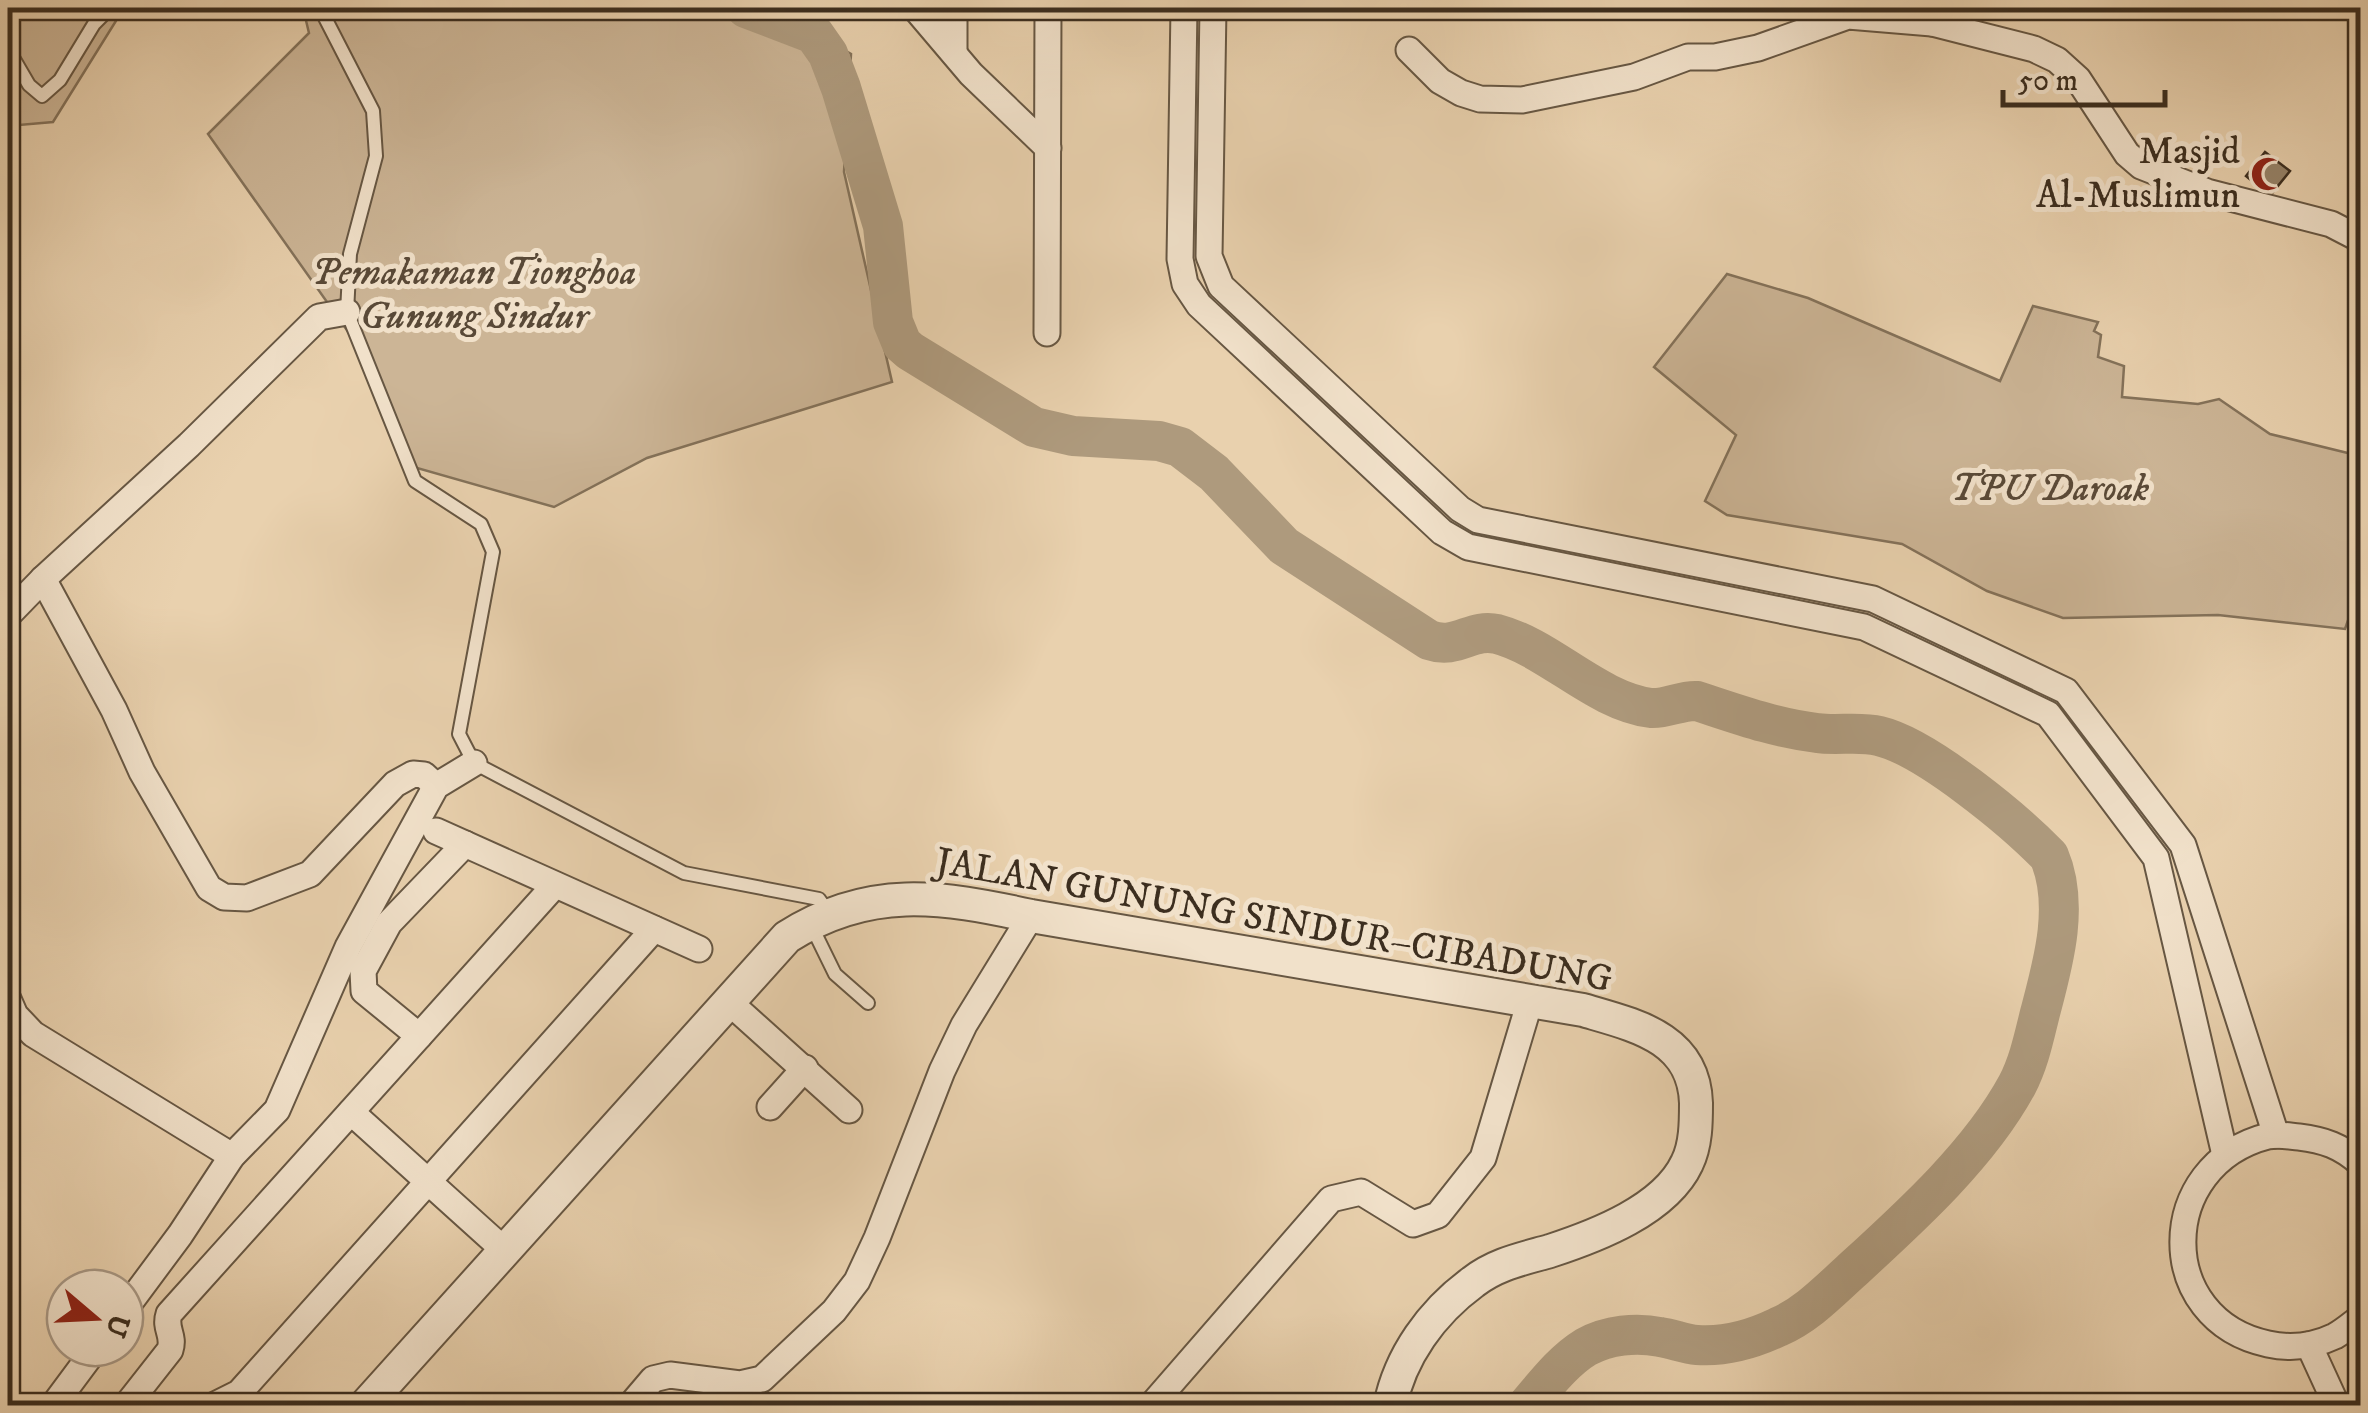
<svg xmlns="http://www.w3.org/2000/svg" width="2368" height="1413" font-family="'IM FELL DW Pica',serif">
<rect width="100%" height="100%" fill="#e9d1ae"/>
<filter id="stains"><feTurbulence type="fractalNoise" baseFrequency=".002" numOctaves="4"/><feColorMatrix values="0 0 0 0 .2 0 0 0 0 .09 0 0 0 0 .02 0 0 0 .5 -.17"/></filter>
<radialGradient id="worn" r=".72"><stop offset=".6" stop-color="#630" stop-opacity="0"/><stop offset="1" stop-color="#630" stop-opacity=".3"/></radialGradient>
<g fill="#ccb596" stroke="#84725a" stroke-width="2.5">
<path d="M8,8H124L53,122L8,126Z"/>
<path d="M303,8H493L490,19L495,8H771L851,54L844,172L892,382L647,458L554,507L403,464L349,333L208,134L309,33Z"/>
<path d="M1727,274L1808,298L2000,381L2033,306L2098,322L2094,331L2101,335L2098,357L2124,366L2122,397L2198,404L2219,399L2270,434L2360,456V586L2345,629L2218,615L2063,618L1987,591L1902,544L1727,515L1705,501L1736,435L1654,367Z"/>
</g>
<g fill="none" stroke-linecap="round" stroke-linejoin="round">
<path stroke="#ae9a7d" stroke-width="40" d="M746,8L814,34L828,54L841,88L883,226L893,322L902,344L910,351L1034,427L1073,436L1159,441L1180,447L1214,473L1284,546L1429,640C1458,650 1471,628 1497,634C1550,648 1596,701 1651,708C1667,709 1681,700 1697,701C1737,714 1775,728 1817,733C1837,736 1859,731 1879,736C1926,747 2014,820 2049,856C2070,905 2053,964 2040,1013C2034,1037 2029,1062 2017,1085C1979,1155 1909,1218 1850,1272C1828,1292 1806,1315 1778,1327C1753,1339 1725,1347 1697,1345C1685,1344 1673,1339 1660,1337C1636,1332 1608,1335 1586,1347C1563,1361 1545,1385 1527,1406"/>
</g>
<path fill="#968369" stroke="#3c2e1f" stroke-width="2.5" d="M2265,152L2290,171L2273,192L2262,189L2246,176Z"/>
<g fill="none" stroke-linecap="round" stroke-linejoin="round">
<g stroke="#675743" stroke-width="16">
<g id="service">
<path d="M320,8L373,111L376,156L350,254L347,312L415,481L481,524L493,552L459,734L474,763L684,873L819,899L828,912"/>
<path d="M8,49L29,85L42,96L60,80L94,24L110,8"/>
<path d="M811,925L835,974L868,1003"/>
</g>
</g>
<g stroke="#675743" stroke-width="29">
<g id="minor">
<path d="M915,8L971,74L1048,148"/>
<path d="M1184,8L1180,259L1185,284L1199,305L1442,532L1468,547L1864,627L2048,714L2156,858L2225,1155"/>
<path d="M1213,8L1209,256L1221,286L1460,509L1478,520L1873,599L2066,691L2183,845L2276,1135"/>
<path d="M1920,13L1932,23L2034,49L2057,60L2078,79L2127,154L2141,166L2207,192L2331,224L2360,239"/>
<path d="M1409,50L1440,81L1461,93L1480,99L1522,100L1634,77L1688,57H1715L1758,48L1848,16L1932,23"/>
<path d="M954,53V8"/>
<path d="M1047,333L1048,8"/>
<path d="M43,579L114,710L142,772L209,888L224,897L247,898L310,874L395,784L413,774L424,775L436,786"/>
<path d="M8,615L43,579L189,445L319,317L347,312"/>
<path d="M436,831L699,949"/>
<path d="M8,999L15,1015L33,1034L232,1156"/>
<path d="M729,1002L849,1110"/>
<path d="M419,1036L364,991L363,971L389,923L465,844"/>
<path d="M770,1107L805,1068"/>
<path d="M351,1112L504,1250"/>
<path d="M2360,1163C2341,1146 2324,1140 2299,1137C2288,1136 2279,1134 2268,1136C2155,1165 2154,1320 2268,1344C2291,1349 2314,1346 2335,1336C2344,1331 2352,1324 2360,1318"/>
<path d="M125,1309L180,1235L232,1156L277,1110L348,947L436,786L474,763"/>
<path d="M2309,1345L2337,1406"/>
<path d="M53,1406L96,1348"/>
<path d="M126,1406L170,1350C175,1335 164,1329 169,1314L555,885"/>
<path d="M213,1406L239,1393L654,929"/>
<path d="M630,1406L653,1379L670,1375L740,1384L762,1379L834,1311L857,1281L877,1238L942,1071L964,1025L1031,916"/>
<path d="M1151,1406L1331,1199L1361,1192L1413,1224L1438,1215L1483,1158L1530,1001"/>
</g>
</g>
<g stroke="#675743" stroke-width="36">
<path id="tertiary" d="M365,1406L787,937C869,885 940,896 1031,916L1583,1010C1634,1025 1694,1037 1696,1103C1696,1122 1696,1145 1687,1163C1665,1210 1596,1236 1550,1251C1522,1259 1496,1264 1473,1282C1432,1312 1400,1356 1390,1406"/>
</g>
<use href="#service" stroke="#f1e1ca" stroke-width="12"/>
<use href="#minor" stroke="#f1e1ca" stroke-width="25"/>
<use href="#tertiary" stroke="#f1e1ca" stroke-width="32"/>
</g>
<defs>
<g id="mosque-bare" transform="scale(2.7)"><path d="M3.5-4.9A6 6 0 1 0 3.5 4.9A5 5 0 1 1 3.5-4.9Z" fill="#8f2418" stroke="#f1e1ca" stroke-width="2.5" paint-order="stroke"/></g>
</defs>
<g fill-rule="evenodd">
<use href="#mosque-bare" x="2268" y="174"/>
</g>
<g text-anchor="middle" dominant-baseline="central" stroke-width="10" stroke-linejoin="round" paint-order="stroke">
<g font-size="38" fill="#3c2e1f" stroke="#f1e1ca" text-anchor="end">
<text x="2240" y="152">Masjid<tspan x="2240" dy="44">Al-Muslimun</tspan></text>
</g>
<g font-size="38" font-style="italic" fill="#594937" stroke="#f1e1ca">
<text x="474" y="273">Pemakaman Tionghoa<tspan x="474" dy="44">Gunung Sindur</tspan></text>
<text x="2050" y="489">TPU Daroak</text>
</g>
<g font-size="38" fill="#3c2e1f" stroke="#f1e1ca">
<text transform="translate(1274 921) rotate(10)">JALAN GUNUNG SINDUR–CIBADUNG</text>
</g>
</g>
<rect width="2368" height="1413" fill="none" stroke="#e9d1ae" stroke-width="40"/>
<rect x="10" y="10" width="2348" height="1393" fill="none" stroke="#3c2e1f" stroke-width="5"/>
<rect x="20" y="20" width="2328" height="1373" fill="none" stroke="#3c2e1f" stroke-width="2.5"/>
<g transform="translate(95 1318) rotate(109)"><circle r="48" fill="#f1e1ca" stroke="#a99986" stroke-width="2.5"/>
<path d="M0-8L18 38L0 25L-18 38Z" fill="#8f2418"/>
<text y="-15" font-size="28" font-weight="bold" text-anchor="middle" fill="#3c2e1f">U</text>
</g>
<path d="M2003 90v15h162v-15" fill="none" stroke="#3c2e1f" stroke-width="5"/>
<text x="2018" y="90" font-size="30" fill="#3c2e1f" stroke="#f1e1ca" stroke-width="8" paint-order="stroke">50 m</text>
<rect width="100%" height="100%" filter="url(#stains)"/>
<rect width="100%" height="100%" fill="url(#worn)"/>
</svg>
